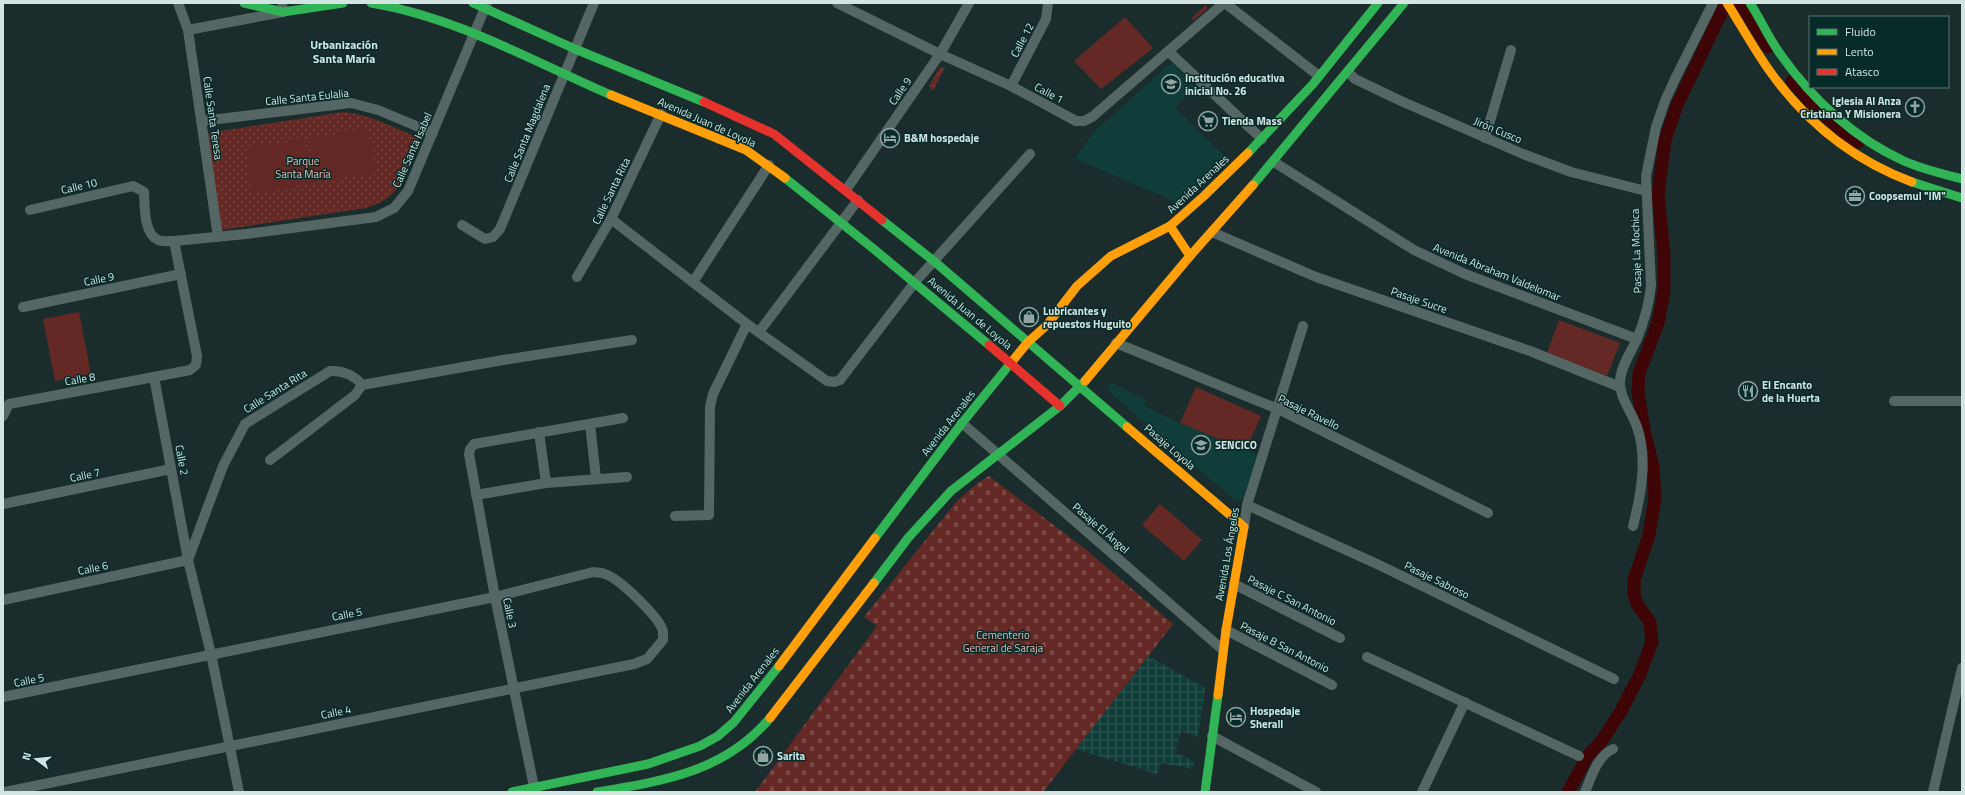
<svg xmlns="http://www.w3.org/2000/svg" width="1965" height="795" font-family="'Titillium Web',sans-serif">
<defs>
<pattern id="industrial-grid" width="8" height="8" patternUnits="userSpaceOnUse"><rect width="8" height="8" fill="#103d39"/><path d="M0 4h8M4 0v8" fill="none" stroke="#325955"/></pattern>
<pattern id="grass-dots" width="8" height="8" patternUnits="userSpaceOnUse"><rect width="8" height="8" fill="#642924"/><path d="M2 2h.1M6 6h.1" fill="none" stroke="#794844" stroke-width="1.8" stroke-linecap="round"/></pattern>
<pattern id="cemetery-stones" width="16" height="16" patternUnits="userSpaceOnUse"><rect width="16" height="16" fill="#642924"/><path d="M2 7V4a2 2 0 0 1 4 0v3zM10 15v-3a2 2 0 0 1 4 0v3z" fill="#794844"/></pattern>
<pattern id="garden-furrows" width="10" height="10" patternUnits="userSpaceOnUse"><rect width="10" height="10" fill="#642924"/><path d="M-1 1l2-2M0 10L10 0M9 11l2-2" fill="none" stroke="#794844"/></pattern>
</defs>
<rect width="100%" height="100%" fill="#1a2d2c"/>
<g fill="#103d39">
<path d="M1172,62L1195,87L1175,107L1227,159L1181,204L1075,159L1093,133Z"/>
<path d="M1111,383L1146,400L1144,406L1180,423L1259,455L1244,498L1235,500L1152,430L1107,389Z"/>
</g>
<path fill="url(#industrial-grid)" d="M1148,656L1205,688L1198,737L1181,731L1175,753L1195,761L1192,769L1161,763L1157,774L1076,749Z"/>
<g fill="url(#grass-dots)">
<path d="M940,67H945L933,91L929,86Z"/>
<path d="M343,112C369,114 395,128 419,138C406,172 404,197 366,208L221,230L207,133Z"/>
</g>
<path fill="url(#cemetery-stones)" d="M989,476L1084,548L1173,624L1043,792H755L877,626L864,617L956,502L975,485Z"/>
<path fill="url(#garden-furrows)" d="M1207,4V9L1193,21L1192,18Z"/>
<g fill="#642924">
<path d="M1125,17L1153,48L1101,89L1074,61Z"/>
<path d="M369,129L375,173L315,182L309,138Z"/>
<path d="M305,139L312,184L252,193L246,148Z"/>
<path d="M79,312L91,374L55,381L43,319Z"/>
<path d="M1559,320L1620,343L1607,376L1547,353Z"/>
<path d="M1196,387L1261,416L1246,450L1180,423Z"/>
<path d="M1160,504L1202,540L1184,561L1142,525Z"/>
</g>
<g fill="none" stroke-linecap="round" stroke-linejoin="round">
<g stroke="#3f0405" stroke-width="13">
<path d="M1740,3L1768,47"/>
<path d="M1792,81C1811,104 1833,125 1858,142"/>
<path d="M1568,792L1587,757L1603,739L1621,711L1640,674L1652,642L1650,622L1637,604L1634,594V580L1649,535L1655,498L1653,467L1644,430L1638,392L1639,373L1658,323L1664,291V254L1658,195L1665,140L1677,105L1726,3"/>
</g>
<g stroke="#546765" stroke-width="10">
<path d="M178,3L188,30L218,237"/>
<path d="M837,3L940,54L1011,86L1076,121H1084L1092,117L1224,3"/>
<path d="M1225,3L1319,76"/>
<path d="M188,30L283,12L282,3"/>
<path d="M1169,52L1262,139"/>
<path d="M1348,72L1355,79L1401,101L1523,154L1571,172L1646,191"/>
<path d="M1011,86L1046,19L1048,3"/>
<path d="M202,121L351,103L378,110L433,133"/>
<path d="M1485,138L1511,50"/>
<path d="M1274,162L1414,250L1465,274L1637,339"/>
<path d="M846,190L940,54L969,3"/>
<path d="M30,210L133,186L144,192C145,205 143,233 158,240C162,242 169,241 174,241L197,356L196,365L190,370L154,377L188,560L211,654L239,792"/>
<path d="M611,219L747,324L827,381L834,382L840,380L915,282L1030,154"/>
<path d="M462,225L485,239L493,237L500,229L594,3"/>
<path d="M1212,232L1316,277L1530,351L1620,387"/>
<path d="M174,241L246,234L376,217L394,208L408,191L487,3"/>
<path d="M577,277L611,219L661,114"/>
<path d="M693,282L769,165"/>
<path d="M23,307L181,274"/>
<path d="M759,332L858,200"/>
<path d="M1116,343L1278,409L1488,513"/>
<path d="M362,385L503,360L632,340"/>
<path d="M1894,401H1962"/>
<path d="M3,416L9,404L154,377"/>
<path d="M962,423L1223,650"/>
<path d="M590,424L596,478"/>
<path d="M539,432L546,483"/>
<path d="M270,460L355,395L362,385"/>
<path d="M476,495L546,483L627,477"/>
<path d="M3,504L171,469"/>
<path d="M1247,505L1377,564L1614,679"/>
<path d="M675,516L709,515L710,407L713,394L747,324"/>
<path d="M1633,526C1641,495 1648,458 1637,427C1632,412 1619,397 1620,381C1621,366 1631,352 1637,339C1644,322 1649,304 1651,286L1646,176L1656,127L1665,101L1675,79L1713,3"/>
<path d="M1244,527L1247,505L1303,326"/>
<path d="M1234,584L1340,638"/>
<path d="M3,600L188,560L223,466L245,424L330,371C343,370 355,376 362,385"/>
<path d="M1226,630L1332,685"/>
<path d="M1367,657L1579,756"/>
<path d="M3,697L495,597L593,572C597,573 601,572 605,574C619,578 659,617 663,631C663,634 663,637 663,640L647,659L634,664L5,792"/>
<path d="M1212,736L1316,792"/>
<path d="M534,787L495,597L469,454L470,449L474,444L623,418"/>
<path d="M1422,792L1465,702"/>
<path d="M1585,792C1591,778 1597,756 1613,749"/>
<path d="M1933,792L1962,668"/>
</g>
<g stroke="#30b455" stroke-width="9">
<path d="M244,3L283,12L343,3"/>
<path d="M371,3C456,17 532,61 611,95"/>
<path d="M473,3L575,49L704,102"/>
<path d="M1750,3C1761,20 1769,39 1781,55C1812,99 1855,139 1904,161C1922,169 1943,174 1962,179"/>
<path d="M1248,153L1313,84L1378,3"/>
<path d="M785,178L875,250L989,345"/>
<path d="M1912,182L1962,198"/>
<path d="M1253,185L1404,3"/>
<path d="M882,220L935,262L1127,427"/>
<path d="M875,538L962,423L1010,364"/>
<path d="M874,583L908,538L951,491L1060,406L1085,381"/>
<path d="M512,792L648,764L700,746L718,736L734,722L779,666"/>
<path d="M597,792C663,781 725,772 770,718"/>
<path d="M1205,792L1218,695"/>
</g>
<g stroke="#ff9f0a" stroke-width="9">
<path d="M1727,3C1741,25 1754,49 1769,70C1805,121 1853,160 1912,182"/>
<path d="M611,95L746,150L785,178"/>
<path d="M1170,226L1190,256"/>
<path d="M1010,364L1028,342L1047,325L1077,286L1111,256L1170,226L1204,196L1248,153"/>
<path d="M1085,381L1190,256L1253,185"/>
<path d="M1127,427L1244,527L1226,630L1218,695"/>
<path d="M779,666L875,538"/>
<path d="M770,718L874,583"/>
</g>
<g stroke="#e5322d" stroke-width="9">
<path d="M704,102L774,134L882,220"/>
<path d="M989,345L1060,406"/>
</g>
</g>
<defs>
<g id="school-ring" transform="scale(1)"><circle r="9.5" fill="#072b28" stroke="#92a5a2" stroke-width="1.5"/><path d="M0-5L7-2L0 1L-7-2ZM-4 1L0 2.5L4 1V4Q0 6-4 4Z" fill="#92a5a2"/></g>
<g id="church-ring" transform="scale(1)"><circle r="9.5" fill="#072b28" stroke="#92a5a2" stroke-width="1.5"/><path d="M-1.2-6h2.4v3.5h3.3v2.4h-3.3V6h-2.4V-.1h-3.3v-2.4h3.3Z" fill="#92a5a2"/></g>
<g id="supermarket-ring" transform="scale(1)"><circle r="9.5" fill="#072b28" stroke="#92a5a2" stroke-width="1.5"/><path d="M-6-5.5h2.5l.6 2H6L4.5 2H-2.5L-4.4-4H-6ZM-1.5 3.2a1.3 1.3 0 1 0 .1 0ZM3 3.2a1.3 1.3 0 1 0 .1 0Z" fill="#92a5a2"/></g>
<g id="hotel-ring" transform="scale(1)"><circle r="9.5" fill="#072b28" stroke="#92a5a2" stroke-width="1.5"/><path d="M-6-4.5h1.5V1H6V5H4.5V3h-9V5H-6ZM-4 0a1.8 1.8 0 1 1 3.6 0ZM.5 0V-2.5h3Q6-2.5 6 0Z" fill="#92a5a2"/></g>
<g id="office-ring" transform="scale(1)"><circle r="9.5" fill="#072b28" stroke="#92a5a2" stroke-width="1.5"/><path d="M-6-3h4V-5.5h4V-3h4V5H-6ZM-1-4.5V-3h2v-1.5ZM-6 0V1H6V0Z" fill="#92a5a2"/></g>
<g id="shop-ring" transform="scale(1)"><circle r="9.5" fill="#072b28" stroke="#92a5a2" stroke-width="1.5"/><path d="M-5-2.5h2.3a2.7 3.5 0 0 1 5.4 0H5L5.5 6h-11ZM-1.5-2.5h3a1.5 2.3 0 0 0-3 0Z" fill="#92a5a2"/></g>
<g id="restaurant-ring" transform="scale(1)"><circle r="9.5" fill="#072b28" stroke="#92a5a2" stroke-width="1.5"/><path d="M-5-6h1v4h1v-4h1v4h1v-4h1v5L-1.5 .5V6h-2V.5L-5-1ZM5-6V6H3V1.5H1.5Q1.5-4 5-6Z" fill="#92a5a2"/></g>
<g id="university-ring" transform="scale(1)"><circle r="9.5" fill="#072b28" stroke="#92a5a2" stroke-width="1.5"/><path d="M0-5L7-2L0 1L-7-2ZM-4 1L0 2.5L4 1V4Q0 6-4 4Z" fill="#92a5a2"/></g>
</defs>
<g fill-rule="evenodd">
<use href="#school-ring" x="1171" y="84"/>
<use href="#church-ring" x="1915" y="107"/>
<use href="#supermarket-ring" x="1208" y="121"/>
<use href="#hotel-ring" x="890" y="138"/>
<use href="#office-ring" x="1855" y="196"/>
<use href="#shop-ring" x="1029" y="317"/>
<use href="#restaurant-ring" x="1748" y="391"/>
<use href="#university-ring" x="1201" y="445"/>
<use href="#hotel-ring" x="1236" y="717"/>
<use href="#shop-ring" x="763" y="756"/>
</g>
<g text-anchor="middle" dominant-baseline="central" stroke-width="3" stroke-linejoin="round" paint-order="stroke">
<g font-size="11" fill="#d2e5e2" stroke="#072b28">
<text transform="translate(1022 40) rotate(-62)">Calle 12</text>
<text transform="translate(900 91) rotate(-55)">Calle 9</text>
<text transform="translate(1049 93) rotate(28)">Calle 1</text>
<text transform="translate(307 97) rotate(-6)">Calle Santa Eulalia</text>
<text transform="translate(213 118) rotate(82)">Calle Santa Teresa</text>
<text transform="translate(707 122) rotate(24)">Avenida Juan de Loyola</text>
<text transform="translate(1498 130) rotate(23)">Jirón Cusco</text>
<text transform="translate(527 133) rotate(-68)">Calle Santa Magdalena</text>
<text transform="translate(412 150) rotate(-66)">Calle Santa Isabel</text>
<text transform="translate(1198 184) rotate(-43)">Avenida Arenales</text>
<text transform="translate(79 186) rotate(-13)">Calle 10</text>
<text transform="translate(611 191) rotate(-64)">Calle Santa Rita</text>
<text transform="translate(1636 251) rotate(-92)">Pasaje La Mochica</text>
<text transform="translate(1497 272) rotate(22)">Avenida Abraham Valdelomar</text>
<text transform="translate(99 279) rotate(-12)">Calle 9</text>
<text transform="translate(1419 300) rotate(19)">Pasaje Sucre</text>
<text transform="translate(970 313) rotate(40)">Avenida Juan de Loyola</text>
<text transform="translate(80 379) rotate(-10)">Calle 8</text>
<text transform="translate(275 391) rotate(-32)">Calle Santa Rita</text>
<text transform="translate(1309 412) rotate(26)">Pasaje Ravello</text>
<text transform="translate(948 423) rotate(-52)">Avenida Arenales</text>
<text transform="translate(1170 447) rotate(41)">Pasaje Loyola</text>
<text transform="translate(182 460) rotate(79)">Calle 2</text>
<text transform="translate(85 475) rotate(-12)">Calle 7</text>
<text transform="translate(1101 528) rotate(41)">Pasaje El Ángel</text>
<text transform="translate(1227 554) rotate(-80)">Avenida Los Ángeles</text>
<text transform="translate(93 568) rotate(-12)">Calle 6</text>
<text transform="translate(1437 580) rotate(26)">Pasaje Sabroso</text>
<text transform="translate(1292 600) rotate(27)">Pasaje C San Antonio</text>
<text transform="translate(510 613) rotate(78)">Calle 3</text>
<text transform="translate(347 614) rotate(-11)">Calle 5</text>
<text transform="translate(1285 647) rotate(27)">Pasaje B San Antonio</text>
<text transform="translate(29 680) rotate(-12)">Calle 5</text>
<text transform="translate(752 680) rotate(-52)">Avenida Arenales</text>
<text transform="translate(336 712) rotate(-12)">Calle 4</text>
</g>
<g font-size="11" font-weight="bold" fill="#d2e5e2" stroke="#072b28" text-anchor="start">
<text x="1185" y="78">Institución educativa<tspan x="1185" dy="13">inicial No. 26</tspan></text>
<text x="1901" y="101" text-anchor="end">Iglesia Al Anza<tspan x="1901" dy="13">Cristiana Y Misionera</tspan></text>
<text x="1222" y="121">Tienda Mass</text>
<text x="904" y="138">B&amp;M hospedaje</text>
<text x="1869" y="196">Coopsemul "IM"</text>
<text x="1043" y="311">Lubricantes y<tspan x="1043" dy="13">repuestos Huguito</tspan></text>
<text x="1762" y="385">El Encanto<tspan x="1762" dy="13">de la Huerta</tspan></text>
<text x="1215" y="445">SENCICO</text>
<text x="1250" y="711">Hospedaje<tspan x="1250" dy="13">Sherall</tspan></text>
<text x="777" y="756">Sarita</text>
</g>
<g font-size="11" fill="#efbab3" stroke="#072b28">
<text x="303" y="161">Parque<tspan x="303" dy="13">Santa María</tspan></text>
<text x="1003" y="635">Cementerio<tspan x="1003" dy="13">General de Saraja</tspan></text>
</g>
<g font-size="12" font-weight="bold" fill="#d2e5e2" stroke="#072b28">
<text x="344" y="44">Urbanización<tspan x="344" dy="14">Santa María</tspan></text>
</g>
</g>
<rect width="1965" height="795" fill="none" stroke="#d2e5e2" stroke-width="8"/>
<rect x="1809" y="16" width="140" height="72" fill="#072b28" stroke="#587572"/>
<rect x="1817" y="29" width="20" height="6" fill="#30b455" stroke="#587572"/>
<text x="1845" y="36" font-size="12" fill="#d2e5e2">Fluido</text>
<rect x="1817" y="49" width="20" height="6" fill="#ff9f0a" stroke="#587572"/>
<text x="1845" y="56" font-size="12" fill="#d2e5e2">Lento</text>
<rect x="1817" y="69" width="20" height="6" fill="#e5322d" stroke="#587572"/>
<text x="1845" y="76" font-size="12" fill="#d2e5e2">Atasco</text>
<g transform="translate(36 759) rotate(286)" stroke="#072b28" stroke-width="3" paint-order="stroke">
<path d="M0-3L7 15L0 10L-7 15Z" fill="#d2e5e2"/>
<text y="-6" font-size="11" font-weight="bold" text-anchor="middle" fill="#d2e5e2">N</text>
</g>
</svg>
